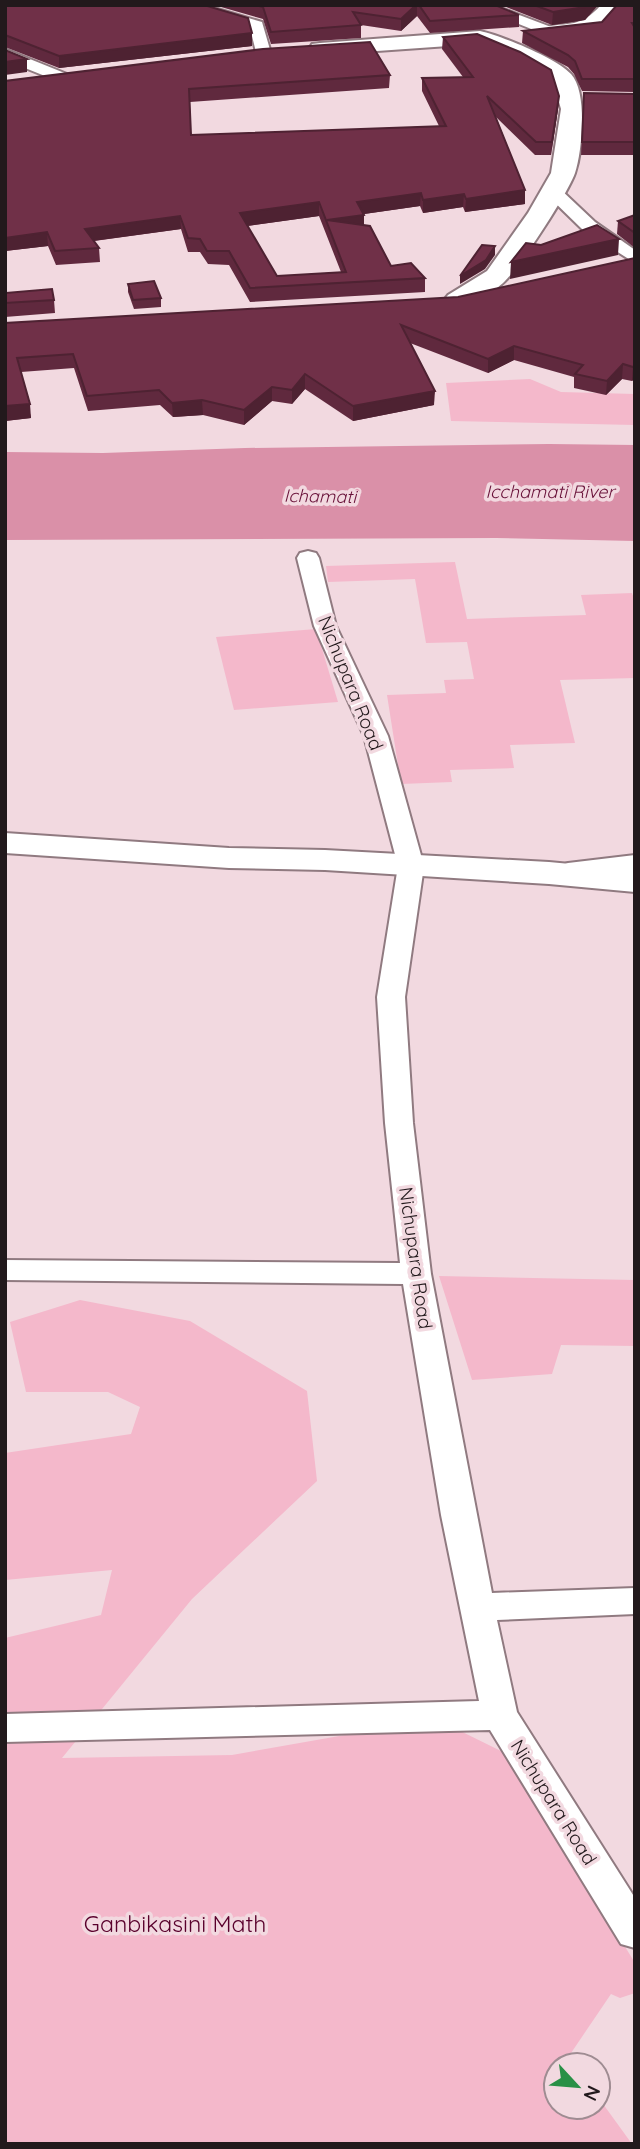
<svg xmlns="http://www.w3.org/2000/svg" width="640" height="2149" font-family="Quicksand,sans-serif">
<rect width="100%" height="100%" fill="#f2d9e0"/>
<g fill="#f4b8cb">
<path d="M530,379L561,392L635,394V425L451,421L446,383Z"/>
<path d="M455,562L467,619L586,615L581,595L632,593L635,602V678L560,680L575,743L510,745L514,768L450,770L452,782L401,784L387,695L446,693L444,680L474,679L467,642L426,643L415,579L328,582L326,566Z"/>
<path d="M316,629L338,702L234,710L216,637Z"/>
<path d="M439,1276L635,1280V1346L561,1345L552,1374L472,1380Z"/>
<path d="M80,1300L190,1321L307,1391L317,1481L192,1599L62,1758L232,1755L436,1719L507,1754L635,1963V1993L620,1998L611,1994L569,2056L575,2065H556V2107H598V2097L632,2144H5V1638L101,1615L112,1570L5,1580V1453L131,1434L140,1407L108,1392H26L10,1322Z"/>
</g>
<path fill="#da90a8" d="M549,444L635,445V541L496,538L5,540V452L103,453L245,448Z"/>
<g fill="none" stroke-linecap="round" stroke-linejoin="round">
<g stroke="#907a80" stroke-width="4">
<g id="minor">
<path d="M179,5H204L262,22L271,53L263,58L257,56L250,28L181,8Z"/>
<path d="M471,5H493L559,30L562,33L559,36H549Z"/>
<path d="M5,49L67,74L69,77L61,82L55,80L5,60Z"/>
<path d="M553,187L559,188L595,222L635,250V263L583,230L544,192Z"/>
<path d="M308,551L316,553L319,558L336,626L388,736L424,866L405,997L413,1123L431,1274L492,1593L635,1588V1614L497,1620L517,1712L635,1898V1948L621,1944L490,1730L5,1742V1714L479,1701L441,1515L403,1284L5,1280V1260L400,1263L385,1123L377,997L398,866L364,736L314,626L297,558L300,553Z"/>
<path d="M635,855V871L568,879L559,876L555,871L559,866L568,863Z"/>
</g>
</g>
<g stroke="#907a80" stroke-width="4">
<g id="primary">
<path d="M601,5H623L601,32L549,39L541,38L538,33L541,28C571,21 579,29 601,5Z"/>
<path d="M480,31C502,36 556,58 571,74C588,92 582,152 575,173C568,193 520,267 505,281C492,294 465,310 448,305L444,300L448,295L487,271L528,213L551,173L561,109L553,81L521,62L477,44L320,55L312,54L309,49L312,44L320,43Z"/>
</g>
</g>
<g stroke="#907a80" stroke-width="4">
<path id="trunk" d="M5,833L229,848L325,850L549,862L635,870V892L549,884L325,870L229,868L5,853Z"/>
</g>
<use href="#minor" fill="#fff" fill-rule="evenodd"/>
<use href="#primary" fill="#fff" fill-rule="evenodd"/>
<use href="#trunk" fill="#fff" fill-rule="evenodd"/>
</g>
<g fill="#60293e" fill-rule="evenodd">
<path d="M5,5L252,46L59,68L5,47Z"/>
<path d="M214,5H495L519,15V27L430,33L417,16L401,31L361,25V38L271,44L263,19Z"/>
<path d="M501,5H598L585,20L552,25Z"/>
<path d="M635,5V92L582,91L574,74L568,67L522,43L523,31L602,22Z"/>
<path d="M443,37L559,96L558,109L551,155H535L496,117L525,190V204L465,212L463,207L423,213L420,206L364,214V225L391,266L425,278V292L250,302L229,265L208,264L200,252H188L181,229L94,241L99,248L100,262L56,265L48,246L5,251V81L390,75L389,88L190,102L191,135L439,126L422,91V78L463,77L442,49ZM319,216L341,272L277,276L247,226Z"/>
<path d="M584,93L635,94V155H581Z"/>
<path d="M635,215V248L617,234L618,221Z"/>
<path d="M635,258V378L632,381L622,379L606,395L574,388V377L514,360L488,373L410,343L434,405L353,421L305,389L292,404L272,401L244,425L203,415L173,417L160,405L88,411L74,368L21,372L31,418L5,421V323L458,297Z"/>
<path d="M128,284L161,298V307L134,309L128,292Z"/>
<path d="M5,291L6,293L54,300L55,313L5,317Z"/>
</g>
<g fill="#4e2232">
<path d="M416,5H417V16L401,31V19Z"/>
<path d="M587,5H598L585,20L552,25L553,12Z"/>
<path d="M252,33V46L59,68V56Z"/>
<path d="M27,59V72L5,75V62Z"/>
<path d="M559,96L558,109L551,155L552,142Z"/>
<path d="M525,190V204L465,212L466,199Z"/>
<path d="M421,193L420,206L357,215V202Z"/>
<path d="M464,194L463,207L423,213V200Z"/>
<path d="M319,202V216L240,227V213Z"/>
<path d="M364,215V228L327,220Z"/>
<path d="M180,216L181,229L85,242V229Z"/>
<path d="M47,232L48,246L5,251V238Z"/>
<path d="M619,239L618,255L510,279L511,262Z"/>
<path d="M495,246V255L485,269L460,284V276Z"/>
<path d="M514,346V360L488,373V359Z"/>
<path d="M623,364L622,379L606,395L607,381Z"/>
<path d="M635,365V378L632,381L633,367Z"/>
<path d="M305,374V389L292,404V390Z"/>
<path d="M272,387V401L244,425V410Z"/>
<path d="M435,391L434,405L353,421V406Z"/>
<path d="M202,400L203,415L173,417L172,403Z"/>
<path d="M30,404L31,418L5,421V406Z"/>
</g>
<g fill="#703048" stroke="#4e2232" stroke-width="2" fill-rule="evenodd">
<path d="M5,5H204L248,18L252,33L59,56L5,35Z"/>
<path d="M255,5H416L401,19L353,12L361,25L271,32L263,7Z"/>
<path d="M419,5H495L519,15L430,21Z"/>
<path d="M534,5H587L585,7L553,12Z"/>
<path d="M617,5H635V23H632L635,28V79H582L575,61L568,55L523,31L602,22Z"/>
<path d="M477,34L520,52L551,70L559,96L552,142H536L487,96L525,190L466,199L464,194L423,200L421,193L357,202L364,215L327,220L370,226L391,266L411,263L425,278L250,288L229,251H207L200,239L188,238L180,216L85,229L99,248L55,251L47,232L5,238V81L263,49L370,42L390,75L189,89L191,135L446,126L422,78L473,77L443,37ZM319,202L346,272L277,276L240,213Z"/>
<path d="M5,50L27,59L5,62Z"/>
<path d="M584,93L635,94V142H582Z"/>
<path d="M635,215V233L618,221Z"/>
<path d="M597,225L619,239L511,262L526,243L541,245Z"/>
<path d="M482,245L495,246L486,260L460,276Z"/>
<path d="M635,258V365L633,367L623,364L607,381L575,374L583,365L514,346L488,359L401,325L435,391L353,406L305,374L292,390L272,387L244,410L202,400L172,403L159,390L87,396L73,354L17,358L30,404L5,406V323L458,297Z"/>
<path d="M154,281L161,298L133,300L128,284Z"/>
<path d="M52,289L54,300L5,303V291L6,293Z"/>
</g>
<g text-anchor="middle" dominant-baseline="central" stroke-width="7" stroke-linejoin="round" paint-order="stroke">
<g font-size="18" font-style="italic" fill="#691139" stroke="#f2d9e0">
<text x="550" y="491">Icchamati River</text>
<text transform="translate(320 496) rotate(1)">Ichamati</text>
</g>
<g font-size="19" fill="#22191c" stroke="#f2d9e0">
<text transform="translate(351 683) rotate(68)">Nichupara Road</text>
<text transform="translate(416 1258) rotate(82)">Nichupara Road</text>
<text transform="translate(554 1802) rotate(58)">Nichupara Road</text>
</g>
<g font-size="23" fill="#59002c" stroke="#f2d9e0">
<text x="175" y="1923">Ganbikasini Math</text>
</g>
</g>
<rect width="640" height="2149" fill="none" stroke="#22191c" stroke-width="14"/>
<g transform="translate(577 2086) rotate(116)"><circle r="33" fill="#f2d9e0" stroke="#9f8c92" stroke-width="2"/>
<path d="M0-5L12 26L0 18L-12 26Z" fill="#299046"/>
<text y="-10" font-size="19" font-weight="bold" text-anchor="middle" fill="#22191c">N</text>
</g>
</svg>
